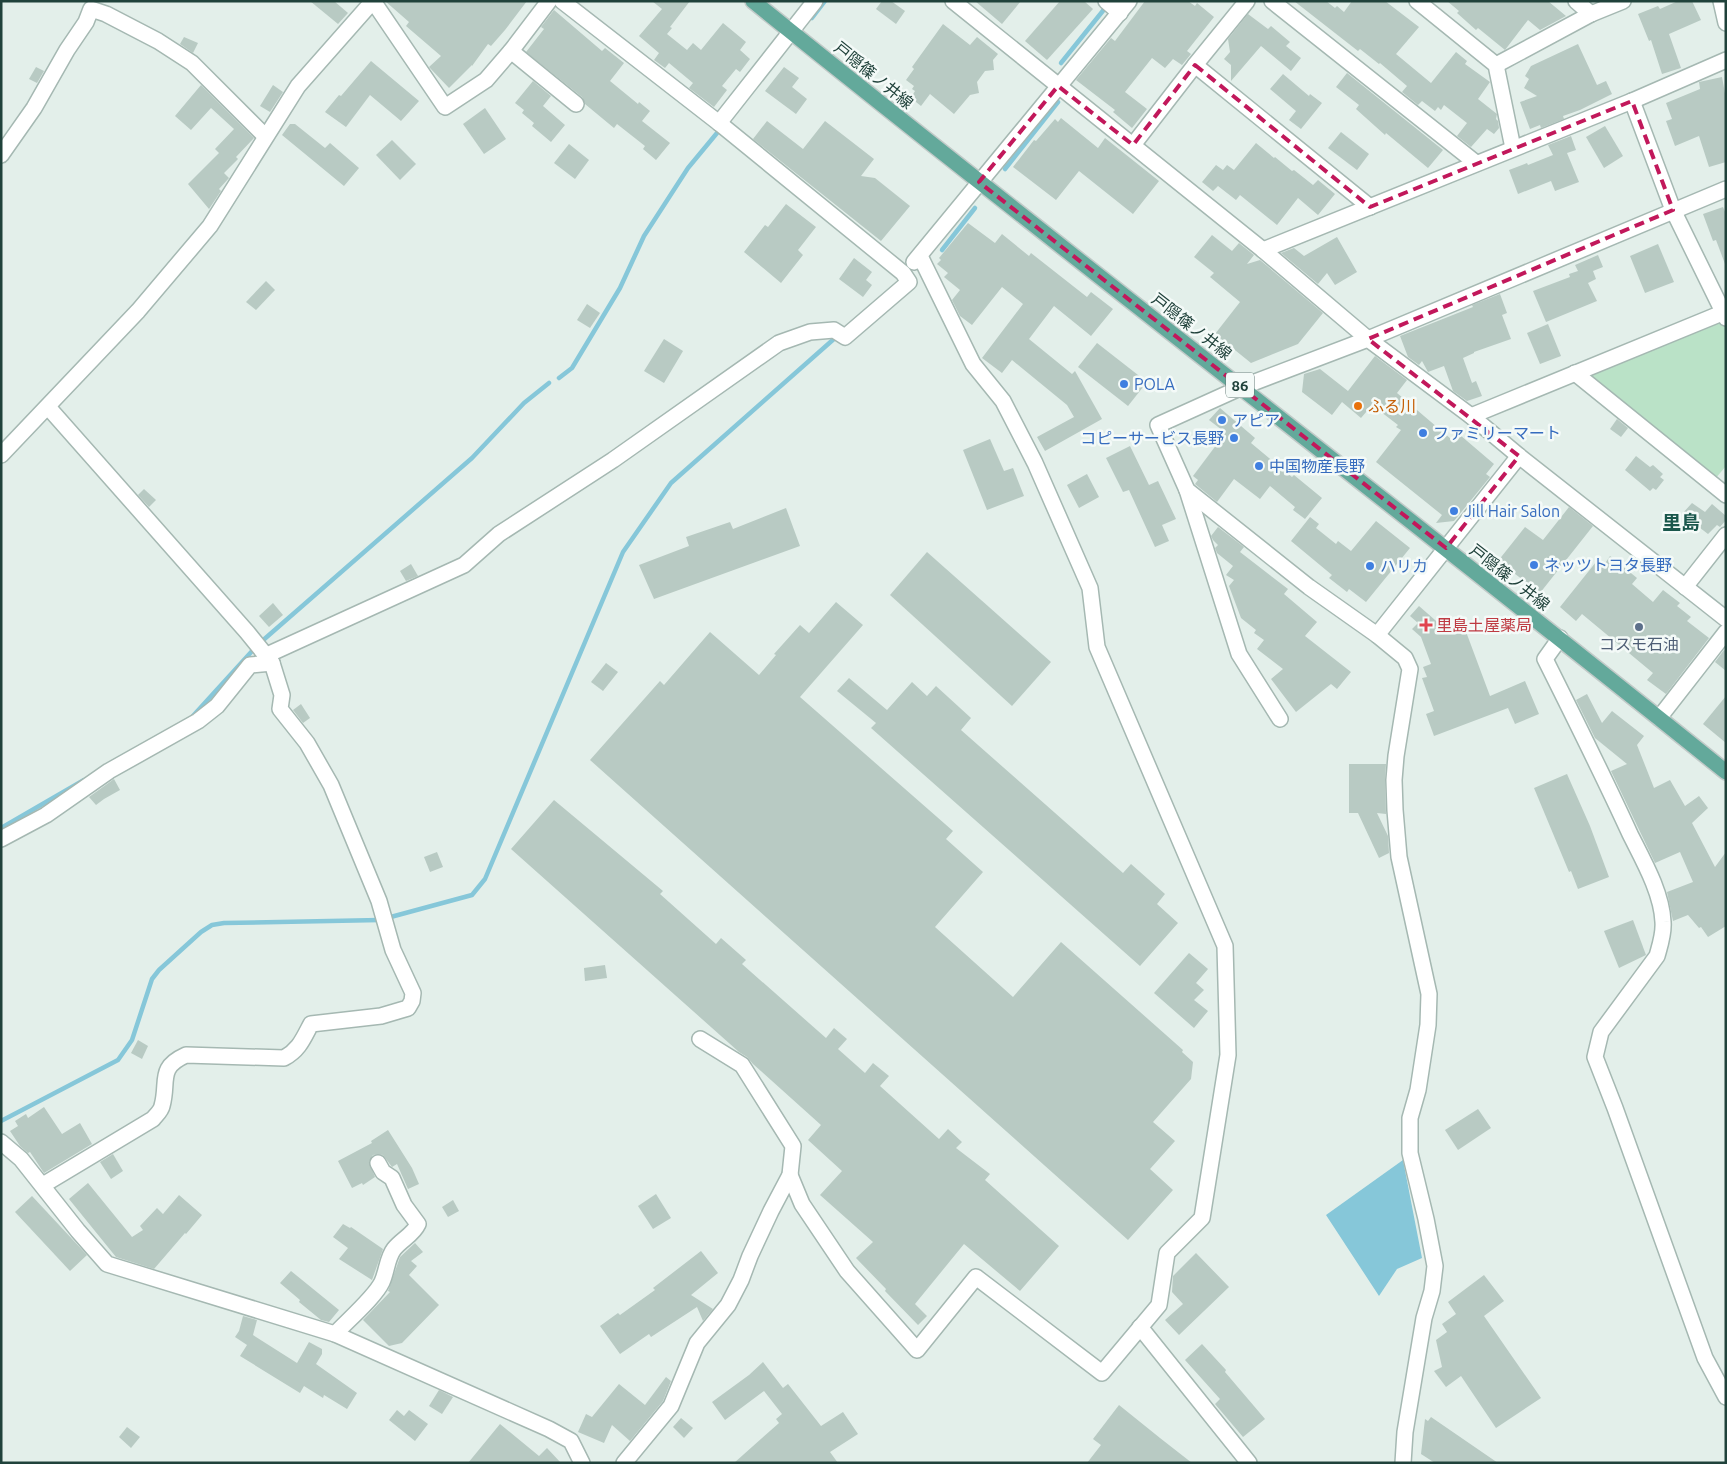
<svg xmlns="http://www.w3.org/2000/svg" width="1727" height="1464" font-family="Ubuntu,'Noto Sans JP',sans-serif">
<rect width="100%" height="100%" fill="#e3efea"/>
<path fill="#bae2c7" d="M1717,322L1726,327V466L1715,479L1587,377Z"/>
<path fill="#86c7d9" d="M1403,1160L1422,1258L1397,1269L1379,1296L1326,1215Z"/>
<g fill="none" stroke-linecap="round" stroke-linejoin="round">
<g stroke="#86c7d9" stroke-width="4.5">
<path d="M812,18L825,1"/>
<path d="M1061,63L1106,7"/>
<path d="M1005,169L1058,102"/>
<path d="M942,250L975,208"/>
<path d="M559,378L572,368L620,288L644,236L688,168L717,133"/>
<path d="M261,642L472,458L524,403L549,383"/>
<path d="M192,717L253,650"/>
<path d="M1,828L84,780"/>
<path d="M387,918L472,895L485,879L623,552L671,483L835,338"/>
<path d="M1,1121L118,1060L132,1040L152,979L159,970L201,932L212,925L224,923L380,920"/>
</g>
</g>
<g fill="#b8cac3">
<path d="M310,1H334L348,13L338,24Z"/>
<path d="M385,1H527L505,30L491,46L488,44L472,66V65L449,88L429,67L441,56L406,26L409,22Z"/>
<path d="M652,1H690L670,27L672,28L667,34L687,50L693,43L701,50L723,23L746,42L740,50L750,59L740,72L736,69L722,86L727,90L714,107L689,88L693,83L669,63L665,68L654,60L659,53L639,36L662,9Z"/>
<path d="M882,1H891L905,11L896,24L876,9Z"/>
<path d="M975,1H1021L1002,24Z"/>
<path d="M1060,1H1084L1093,9L1047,60L1025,41Z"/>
<path d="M1145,1H1188L1195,6L1197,3L1214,17L1187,51L1191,54L1182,65L1173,59L1165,68L1152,58L1125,92L1147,109L1132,128L1113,112L1115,110L1076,80L1111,38L1115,41Z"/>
<path d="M1294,1H1326L1335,8L1337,6L1344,12L1352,1H1385L1419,27L1396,54L1431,83L1456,52L1467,61L1465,64L1490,82L1478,99L1497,114L1496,119L1498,121L1499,128L1494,134L1487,129L1471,147L1457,136L1467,123L1444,105L1441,110L1438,107L1435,111L1422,101L1418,105L1402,92L1407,86L1380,63L1379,64L1360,49L1358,51Z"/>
<path d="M1447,1H1548L1566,16L1540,30L1528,20L1505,50L1478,28L1476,30L1457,13L1459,11Z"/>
<path d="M1678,1H1692L1701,20L1669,34L1681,68L1662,74L1651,40L1649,41L1638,14L1658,6L1660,9Z"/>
<path d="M554,10L602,51L605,48L624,63L610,81L638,104L639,102L650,111L642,121L670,143L656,160L643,149L645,146L617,124L614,128L585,104L582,97L526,52L544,29L541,27Z"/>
<path d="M1248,14L1268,29L1271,26L1290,42L1286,46L1301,58L1291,71L1261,46L1231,81V65L1224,59L1230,52L1228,39Z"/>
<path d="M943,24L970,45L977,37L998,54L993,60L994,70L985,71L977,82L979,93L970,95L954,114L930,94L921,106L911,98L915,91L912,89L914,86L906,80L914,69L912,67Z"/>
<path d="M184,37L198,43L193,53L180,44Z"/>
<path d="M1578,44L1597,85L1606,81L1612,94L1580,110L1563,116L1564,119L1541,128L1540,125L1530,129L1520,102L1537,96L1524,88L1529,79L1525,76L1531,66Z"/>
<path d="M371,61L419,101L401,121L370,95L346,127L325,112L339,95L341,96Z"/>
<path d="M36,67L44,71L37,83L29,79Z"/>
<path d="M784,67L799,78L792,87L807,99L796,114L765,91Z"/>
<path d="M1347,73L1443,150L1428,168L1386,133L1385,135L1356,109L1359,105L1336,87Z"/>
<path d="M1283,74L1309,96L1310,94L1322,103L1301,129L1289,120L1296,111L1270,89Z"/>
<path d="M1722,77L1726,99V162L1709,167L1699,136L1675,146L1666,121L1672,119L1666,103L1700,89L1699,82Z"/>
<path d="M533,81L551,96L543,106L565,125L551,142L532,126L534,123L522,113L524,110L515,103Z"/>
<path d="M201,85L254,138L236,157L238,159L224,173L229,178L219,189L221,191L209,209L188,184L219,153L215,149L234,129L211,108L191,130L175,116Z"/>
<path d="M273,85L283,92L270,112L260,106Z"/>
<path d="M485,108L506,139L484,154L463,124Z"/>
<path d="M1061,118L1098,148L1105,138L1159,181L1133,214L1079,171L1056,200L1013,167L1034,140L1036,141L1055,119L1058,122Z"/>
<path d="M767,121L803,149L825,121L874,159L861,176L875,178L910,206L881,241L753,139Z"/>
<path d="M290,124H295L325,148L330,143L359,168L344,186L282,135Z"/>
<path d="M1605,126L1623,156L1604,168L1586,137Z"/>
<path d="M1341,132L1369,154L1357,170L1328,148Z"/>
<path d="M1571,136L1576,150L1567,153L1579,182L1555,191L1551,181L1518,194L1509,170L1527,163L1528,165L1553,155L1548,145Z"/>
<path d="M392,140L416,164L400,180L376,155Z"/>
<path d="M1256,143L1274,158L1275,157L1292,171L1294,170L1313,185L1318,180L1335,194L1318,215L1298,198L1277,225L1240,195L1236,200L1218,186L1213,191L1202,182L1216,165L1223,170L1227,165L1234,170Z"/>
<path d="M569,144L589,160L575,179L554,163Z"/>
<path d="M786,204L816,227L798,250L803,255L781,283L744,252L765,225L768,227Z"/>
<path d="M1723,207L1726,214L1725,264L1716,240L1713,241L1703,214Z"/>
<path d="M968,223L995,243L1002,234L1029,256L1031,253L1087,297L1091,292L1113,309L1091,336L1054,306L1029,339L1072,374L1075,371L1102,419L1045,451L1037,437L1074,417L1067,405L1012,360L1002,373L982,358L1023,304L1002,287L972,325L960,316L952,300L960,290L944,277L948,273L937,264L941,260L939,258Z"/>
<path d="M1212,235L1232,251L1239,243L1254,255L1247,264L1260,260L1323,313L1298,344L1251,363L1215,334L1240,302L1210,277L1214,273L1194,257Z"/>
<path d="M1337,237L1357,272L1335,285L1327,273L1318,284L1281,253L1294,248L1304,256Z"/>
<path d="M1658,244L1674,282L1645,293L1630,256Z"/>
<path d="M1598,255L1603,267L1593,271L1596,279L1588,283L1597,301L1546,322L1533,291L1570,277L1569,274L1578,271L1575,265Z"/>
<path d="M854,258L872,272L866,280L872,285L863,297L839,279Z"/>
<path d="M266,281L275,290L256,310L246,302Z"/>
<path d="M1500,294L1507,313L1502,315L1511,339L1474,352V353L1463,358L1472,383L1476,381L1482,396L1467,401L1453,391L1444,366L1428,372L1422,361L1419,365L1408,357L1400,336L1473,307L1472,305Z"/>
<path d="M587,304L600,313L590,328L577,320Z"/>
<path d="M1548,324L1561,356L1540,364L1527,333Z"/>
<path d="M664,339L683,351L664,383L644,371Z"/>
<path d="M1097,343L1147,382L1128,406L1078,367Z"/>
<path d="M1375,356L1407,380L1397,393L1451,439L1455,434L1460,435L1494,464L1486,474L1490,477L1454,521L1436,523L1442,515L1376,462L1401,430L1396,427L1398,425L1372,405L1361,418L1342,402L1332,415L1302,392L1304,374L1320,369L1348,391Z"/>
<path d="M1220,408L1255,438L1251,443L1292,477L1294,475L1322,498L1305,519L1293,510L1295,507L1270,486L1260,499L1234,479L1217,502L1195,484L1198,480L1193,476L1217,444L1213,441L1222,430L1209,420Z"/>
<path d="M1617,419L1628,428L1621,437L1610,429Z"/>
<path d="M990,439L1004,471L1013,468L1024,496L987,510L963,450Z"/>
<path d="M1130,446L1149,485L1158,481L1176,519L1162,525L1169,541L1155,547L1129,490L1123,492L1106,458Z"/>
<path d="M1636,456L1650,467L1653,465L1663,474L1660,477L1664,480L1656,490L1653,488L1650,491L1625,470Z"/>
<path d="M1087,474L1099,497L1079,508L1067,485Z"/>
<path d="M144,489L156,500L149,507L138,495Z"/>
<path d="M1692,503L1705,512L1712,504L1726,516V520L1720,527L1717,525L1708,534L1682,514Z"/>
<path d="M1569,507L1593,526L1540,593L1498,561L1525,527L1543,540Z"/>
<path d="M786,508L800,546L654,599L639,565L689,546L686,537L730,522L733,529Z"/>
<path d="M1310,517L1319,524L1316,528L1336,544L1338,541L1351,551L1376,521L1410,548L1366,602L1349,589L1347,592L1329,578L1332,575L1291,541Z"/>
<path d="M1218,527L1244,547L1240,552L1288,589L1284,594L1317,622L1305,636L1351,672L1337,689L1331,684L1296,712L1271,679L1283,669L1257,649L1264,640L1254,633L1256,630L1241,618L1229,586L1234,580L1226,575L1233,566L1217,553L1215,548L1218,545L1213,540L1211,536Z"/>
<path d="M927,552L1051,662L1012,706L890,595Z"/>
<path d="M1610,556L1637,578L1632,584L1653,602L1663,590L1680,603L1677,606L1691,617L1687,621L1709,638L1666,694L1647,680L1653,673L1582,614L1576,621L1560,607L1596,562L1602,568Z"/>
<path d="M411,564L418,576L406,581L400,571Z"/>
<path d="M836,602L863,625L800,697L953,831L946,839L983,872L935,927L1013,997L1061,942L1183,1050L1182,1052L1193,1062L1191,1079L1153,1122L1175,1141L1150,1169L1173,1190L1128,1240L590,760L660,681L664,685L710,632L759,675L776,655L774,654L800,625L809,633Z"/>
<path d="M273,603L283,615L269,627L259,616Z"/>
<path d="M1419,606L1451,634L1465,629L1490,696L1525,681L1539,714L1515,724L1508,708L1434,736L1426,714L1434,711L1422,678L1427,677L1423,667L1431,664L1421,637L1412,629L1418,623L1410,616Z"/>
<path d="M1724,650L1726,651V671L1715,662Z"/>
<path d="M606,663L618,672L603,691L591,682Z"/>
<path d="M849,678L887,710L912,682L927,696L936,686L971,718L961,730L1123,873L1131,864L1165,894L1157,904L1178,923L1140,966L871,728L876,723L837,691Z"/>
<path d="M1587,694L1602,723L1612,711L1644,736L1637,745L1654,788L1670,780L1685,806L1699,796L1708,808L1692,823L1715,867L1726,852V926L1708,937L1701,927L1699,928L1688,915L1673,921L1667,892L1693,882L1680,852L1655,863L1611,771L1627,764L1595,738L1576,700Z"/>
<path d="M1726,696V743L1703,724Z"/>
<path d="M301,704L310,718L303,723L293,710Z"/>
<path d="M1349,764H1386L1385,780L1386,814L1377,813L1388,836L1389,853L1379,858L1358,813H1349Z"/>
<path d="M1567,774L1590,826L1609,877L1578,889L1571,871L1569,872L1534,788Z"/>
<path d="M114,779L120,790L104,799L96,805L89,797Z"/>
<path d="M554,800L663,891L660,894L716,944L721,938L746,960L742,964L826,1038L834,1028L847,1039L838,1049L865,1073L873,1063L889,1076L880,1086L939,1139L948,1129L962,1142L956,1148L990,1174L985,1180L1059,1246L1020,1291L964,1244L915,1304L927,1316L918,1325L885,1291L886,1289L856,1258L873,1242L820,1195L842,1171L808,1140L821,1125L753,1064L747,1057L739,1052L511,849Z"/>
<path d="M437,852L443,867L430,872L424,857Z"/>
<path d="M1633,920L1646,955L1619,968L1604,931Z"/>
<path d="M1189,953L1208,969L1196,983L1204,990L1194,1000L1208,1011L1194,1028L1154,993Z"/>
<path d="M605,965L607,978L585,981L584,968Z"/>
<path d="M138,1040L148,1046L142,1059L131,1053Z"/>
<path d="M44,1107L62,1134L80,1123L92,1144L44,1173L30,1152L28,1153L20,1146L10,1131L18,1126L15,1121L26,1114L28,1118Z"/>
<path d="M1478,1109L1491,1128L1458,1150L1445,1130Z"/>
<path d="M388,1130L412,1168L419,1184L408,1189L397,1164L392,1167L383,1155L378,1154L373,1155L369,1162L375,1177L363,1185L362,1183L352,1188L338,1161L372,1143L371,1141Z"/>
<path d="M113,1154L123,1171L111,1179L100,1162Z"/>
<path d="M88,1183L132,1237L143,1230L140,1226L157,1208L163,1214L179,1195L202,1215L186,1234L185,1233L154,1269L116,1257L69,1199Z"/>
<path d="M656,1194L671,1218L653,1229L638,1206Z"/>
<path d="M32,1196L87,1255L70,1271L15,1212Z"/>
<path d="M453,1200L459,1211L448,1217L442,1207Z"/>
<path d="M343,1224L350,1228L351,1227L383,1249L372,1280L339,1259L348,1248L333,1237Z"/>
<path d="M415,1243L423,1252L411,1261L417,1266L409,1275L439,1305L402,1343L389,1346L363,1320L390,1292L388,1291L400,1257Z"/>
<path d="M701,1251L718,1273L691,1295L713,1309L703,1321L697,1307L651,1337L649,1334L620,1354L600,1326L618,1313L620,1315L655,1290L653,1288Z"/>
<path d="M1196,1253L1229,1287L1179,1335L1165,1320L1183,1304L1172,1292L1173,1276Z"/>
<path d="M291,1271L339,1310L329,1322L321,1320L299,1302L300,1300L280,1283Z"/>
<path d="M1484,1275L1504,1301L1484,1316L1541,1398L1496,1428L1461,1376L1446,1387L1434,1371L1442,1367L1436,1340L1447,1332L1442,1324L1456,1314L1448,1302Z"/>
<path d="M243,1316L257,1320L253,1335L297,1363L309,1342L322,1349V1354L316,1364L357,1393L347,1409L324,1395L323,1398L304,1386L300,1393L240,1356L247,1345L235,1337L239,1331Z"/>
<path d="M1202,1344L1226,1370L1225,1372L1265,1419L1243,1437L1215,1404L1220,1399L1185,1360Z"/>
<path d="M763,1362L783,1388L788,1384L821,1426L843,1412L858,1434L830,1452L838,1463H734L779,1423L776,1419L782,1414L764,1391L725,1420L712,1402L749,1375Z"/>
<path d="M666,1377L671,1381L663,1401L630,1441L612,1425L604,1443L578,1432L586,1414L592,1417L619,1384L645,1405Z"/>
<path d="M439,1390L453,1397L442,1414L429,1406Z"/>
<path d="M1119,1405L1160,1438L1192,1463H1087L1101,1445L1093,1439Z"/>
<path d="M397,1410L404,1416L409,1410L428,1424L415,1441L389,1420Z"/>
<path d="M1431,1417L1498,1463H1435L1421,1454L1425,1419L1428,1421Z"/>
<path d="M681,1418L693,1428L684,1438L673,1427Z"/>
<path d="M500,1424L539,1456L547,1448L561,1463H468Z"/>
<path d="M127,1427L140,1437L131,1448L119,1437Z"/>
</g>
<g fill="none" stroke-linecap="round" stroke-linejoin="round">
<g stroke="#a5b8b2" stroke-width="18">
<g id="minor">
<path d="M373,1L445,107L486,80L511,51L549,1"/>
<path d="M953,1L1263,250L1368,339L1471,416L1519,456L1726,619"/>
<path d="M1106,1L1120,13"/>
<path d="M1272,1L1476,163"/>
<path d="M1417,1L1496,65L1513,148"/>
<path d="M1576,1L1591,14"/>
<path d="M1721,1L1726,23"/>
<path d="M511,51L576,104"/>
<path d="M1195,65L1370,207"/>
<path d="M1496,65L1591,14L1623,1"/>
<path d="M1632,101L1673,210L1726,318"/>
<path d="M719,123L815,1"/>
<path d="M1133,145L1195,65L1247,1"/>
<path d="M1,155L34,108L67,50L86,22L91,9L106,14L158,41L192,63L265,136"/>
<path d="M1263,250L1632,101L1726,60"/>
<path d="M914,262L1129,1"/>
<path d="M1575,373L1726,495"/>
<path d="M1471,416L1722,313"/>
<path d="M1,455L138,311L210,226L298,86L373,1"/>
<path d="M1187,490L1239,654L1280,719"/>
<path d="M1685,587L1726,535"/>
<path d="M1377,635L1519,456"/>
<path d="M1560,638L1545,659C1574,717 1603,775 1630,834C1643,860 1662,893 1663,922C1664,934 1660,945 1657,956L1601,1032L1595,1057L1615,1108L1705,1358L1726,1397"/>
<path d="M267,655L464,565L499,534L613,460L779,343L810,332L834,330L845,337L909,282L903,273L719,123L562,1"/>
<path d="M1659,718L1726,632"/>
<path d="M1,839L46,815L109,771L198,721L217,706L250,665L272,663L247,632L48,407"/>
<path d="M1,1142L21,1159L78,1231L107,1264L335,1334L549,1429L571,1441L582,1463"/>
<path d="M790,1175L802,1204L847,1271L917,1350L976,1277L1102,1373L1159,1305L1167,1253L1202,1218L1228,1055L1225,946L1097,647L1090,588L1035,463L1003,401L973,364L920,256"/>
<path d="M43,1185L153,1119C156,1115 161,1111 162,1106C169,1081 157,1068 186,1055L284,1058C299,1050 303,1039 311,1024L381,1016L408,1008L412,1001L413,993L393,950L379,901L331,785L307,743L280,709L282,695L272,663"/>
<path d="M1140,1327L1249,1463"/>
<path d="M335,1334C347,1321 375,1297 382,1282C387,1271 387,1258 394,1249C402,1239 413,1235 418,1224L404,1205L392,1178L383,1172L378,1163"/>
<path d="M624,1463L671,1406L697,1343L728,1305L741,1280L750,1256L771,1211L790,1175L793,1146L742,1065L700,1039"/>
<path d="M1403,1463L1405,1432L1424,1318L1432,1291L1435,1266L1426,1219L1410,1153V1118L1418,1090L1428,1025L1429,994L1399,857L1395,810L1394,780L1396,756L1410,669L1405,658L1377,635L1309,587L1187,490L1158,425L1242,387L1368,339L1726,189"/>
</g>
</g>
<g stroke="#c1cac8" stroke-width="18">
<path id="major" d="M753,1C1075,261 1404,512 1726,772"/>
</g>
<use href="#minor" stroke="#fff" stroke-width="15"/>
<use href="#major" stroke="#63a99b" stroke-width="15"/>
</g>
<path fill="none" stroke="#c2185b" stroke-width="4" stroke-dasharray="10 6" stroke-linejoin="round" d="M1195,65L1370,207L1632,101L1673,210L1368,339L1519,456L1446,548L979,182L1058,86L1133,145Z"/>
<g fill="#3f7fe0" stroke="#f4faf8" stroke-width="2">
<circle cx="1124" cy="384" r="5"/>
<circle cx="1222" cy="420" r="5"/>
<circle cx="1423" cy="433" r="5"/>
<circle cx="1234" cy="438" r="5"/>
<circle cx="1259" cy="466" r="5"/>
<circle cx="1454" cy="511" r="5"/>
<circle cx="1534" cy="565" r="5"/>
<circle cx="1370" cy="566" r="5"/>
</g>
<circle fill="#e8710a" stroke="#f4faf8" stroke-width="2" cx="1358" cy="406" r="5"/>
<path fill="#e0444e" stroke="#f4faf8" stroke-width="2" d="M1423.5 617.5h5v5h5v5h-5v5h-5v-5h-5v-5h5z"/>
<circle fill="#5c6f8a" stroke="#f4faf8" stroke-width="2" cx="1639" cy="627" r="5"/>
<g text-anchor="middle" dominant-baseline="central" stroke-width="5" stroke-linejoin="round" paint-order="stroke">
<rect fill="#f4faf8" stroke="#607974" stroke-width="1" x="1226" y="372.5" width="28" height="25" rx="4"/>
<g font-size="15" font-weight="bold" fill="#20423b">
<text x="1240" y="385">86</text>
</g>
<g font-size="16" fill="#20423b" stroke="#f4faf8">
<text transform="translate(874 75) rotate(39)">戸隠篠ノ井線</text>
<text transform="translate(1192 326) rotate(38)">戸隠篠ノ井線</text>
<text transform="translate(1510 577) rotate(38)">戸隠篠ノ井線</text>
</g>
<g font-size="16" fill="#366cbe" stroke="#f4faf8" text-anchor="start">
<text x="1134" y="384">POLA</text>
<text x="1232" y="420">アピア</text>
<text x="1433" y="433">ファミリーマート</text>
<text x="1224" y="438" text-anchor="end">コピーサービス長野</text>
<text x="1269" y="466">中国物産長野</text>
<text x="1464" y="511">Jill Hair Salon</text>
<text x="1544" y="565">ネッツトヨタ長野</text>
<text x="1380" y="566">ハリカ</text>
</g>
<g font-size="16" fill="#c56008" stroke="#f4faf8" text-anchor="start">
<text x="1368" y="406">ふる川</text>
</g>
<g font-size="16" fill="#be3a42" stroke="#f4faf8" text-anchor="start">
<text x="1436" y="625">里島土屋薬局</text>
</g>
<g font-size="16" fill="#4e5e75" stroke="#f4faf8">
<text x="1639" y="644">コスモ石油</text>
</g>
<g font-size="19" font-weight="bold" fill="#1a574c" stroke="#f4faf8">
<text x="1681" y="522">里島</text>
</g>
</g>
<rect width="1727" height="1464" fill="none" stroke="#20423b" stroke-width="5"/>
</svg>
